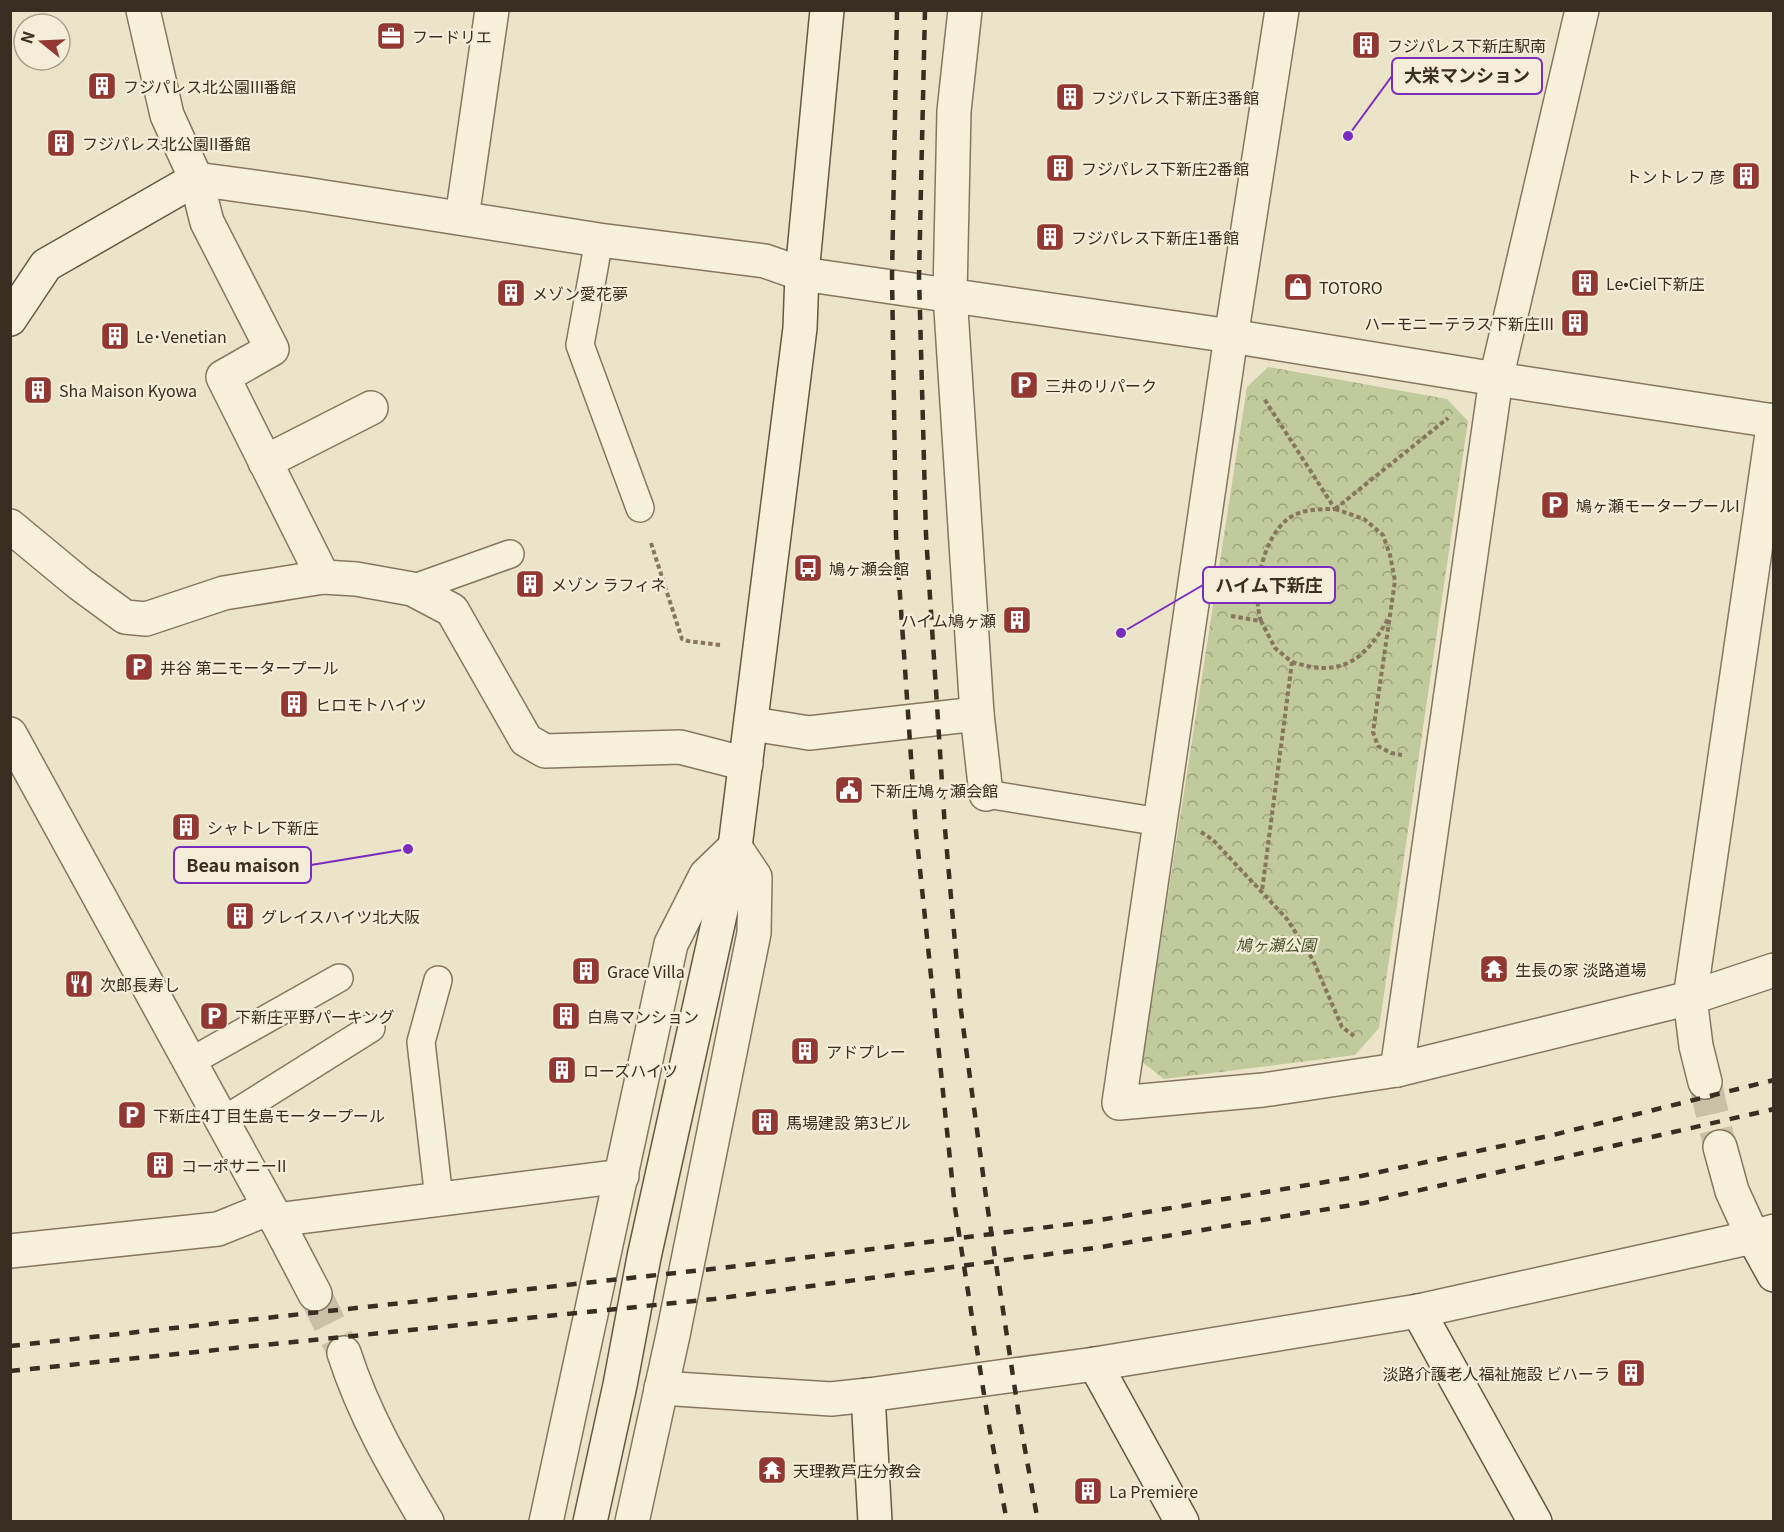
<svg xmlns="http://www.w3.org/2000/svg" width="1784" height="1532" font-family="Georgia,'Noto Sans JP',serif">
<defs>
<pattern id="park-crowns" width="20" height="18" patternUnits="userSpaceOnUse" patternTransform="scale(1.5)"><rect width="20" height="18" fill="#c1ca9c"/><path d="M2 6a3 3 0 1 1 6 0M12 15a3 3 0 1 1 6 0" fill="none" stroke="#9ea47f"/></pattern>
</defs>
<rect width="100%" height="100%" fill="#ece4c8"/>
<path fill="url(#park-crowns)" d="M1268,367L1447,399L1468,421L1379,1028L1355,1055L1164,1079L1142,1062L1247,387Z"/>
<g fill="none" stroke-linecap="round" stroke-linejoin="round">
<g stroke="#c8c0a7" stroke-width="33" stroke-dasharray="33 16" stroke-linecap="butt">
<path d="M1705,1082L1720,1147"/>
<path d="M315,1294L344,1353"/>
</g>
<g stroke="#87765e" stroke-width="30">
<g id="lane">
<path d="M599,240L580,345L640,508"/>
<path d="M412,589L510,554"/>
<path d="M986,794L1160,822"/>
<path d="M438,980L421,1042L439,1199"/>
<path d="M190,1062L339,978"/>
<path d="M223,1121L371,1028"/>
</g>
</g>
<g stroke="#87765e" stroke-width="36">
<g id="street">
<path d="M143,10L167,115L196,179L207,222L272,349L223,377L323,577"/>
<path d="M965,10L954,111L950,294L977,714L986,794"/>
<path d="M1282,10L1228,357L1119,1103L1263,1090L1397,1070L1690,998L1774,970"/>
<path d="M196,179L305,194L599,240L765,261L802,274L1231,336L1496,379L1774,421"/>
<path d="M462,218L492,10"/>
<path d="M265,462L371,408"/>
<path d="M10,526L80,584L125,617L146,619L224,593L323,577L356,579L412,589L452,610L526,740L545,751L680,747L746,764"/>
<path d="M752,724L809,733L977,714"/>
<path d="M10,734L270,1208L315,1294"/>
<path d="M1397,1070L1496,379L1582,10"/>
<path d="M1705,1082L1696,1046L1690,998L1774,420"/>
<path d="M1720,1147L1732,1191L1753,1237"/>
<path d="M276,1220L622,1176"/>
<path d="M10,1251L218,1229L270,1208"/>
<path d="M344,1353C364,1415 394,1466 427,1522"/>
<path d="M661,1388L831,1399L868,1395L1095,1364L1418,1311L1753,1237L1774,1231"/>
<path d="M546,1522L671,944L706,875L735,847L755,877L754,933L673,1335L632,1522"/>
</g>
</g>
<g stroke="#695841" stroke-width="36">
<g id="secondary">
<path d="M10,319L46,265L196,179"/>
<path d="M1753,1237L1774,1275"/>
<path d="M1418,1311L1535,1522"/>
<path d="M1095,1364L1182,1522"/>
<path d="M868,1395L875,1522"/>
<path d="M590,1522L620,1385L644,1257L735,847L800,328L802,274L827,10"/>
</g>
</g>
<g stroke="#87765e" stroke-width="4" stroke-dasharray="4.5 3" stroke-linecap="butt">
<path d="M1335,509L1364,519L1383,535L1390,555L1395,581L1373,732L1378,746L1391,753L1402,755"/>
<path d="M1335,509L1448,418"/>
<path d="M651,543L682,639L688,641L720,645"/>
<path d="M1231,616L1261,621L1275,648L1292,662L1262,891"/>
<path d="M1261,621C1251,591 1263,537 1289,518C1302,509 1320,509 1335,509L1263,397"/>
<path d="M1292,662C1341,678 1364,661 1388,619"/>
<path d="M1201,832L1213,840L1287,919L1313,960L1342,1027L1354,1036"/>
</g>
<use href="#lane" stroke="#f7f0db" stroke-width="27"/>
<use href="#street" stroke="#f7f0db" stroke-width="33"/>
<use href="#secondary" stroke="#f7f0db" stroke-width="33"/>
<g stroke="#382e21" stroke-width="4.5" stroke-dasharray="10 10" stroke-linecap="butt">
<path d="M897,10L892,276L896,536L916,831L955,1208L988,1420L1007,1522"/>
<path d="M925,10L919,276L926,535L945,829L961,1011L987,1204L1019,1416L1038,1522"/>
<path d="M10,1346L721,1268L1088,1222L1361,1176L1553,1135L1774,1080"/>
<path d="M10,1371L714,1299L1095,1248L1364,1203L1774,1109"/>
</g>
</g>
<defs>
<g id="office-square" transform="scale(1.5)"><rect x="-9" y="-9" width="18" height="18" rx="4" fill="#923732" stroke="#f4edd7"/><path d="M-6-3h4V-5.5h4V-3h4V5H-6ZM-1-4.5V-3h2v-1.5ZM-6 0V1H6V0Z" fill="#fff"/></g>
<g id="building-square" transform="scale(1.5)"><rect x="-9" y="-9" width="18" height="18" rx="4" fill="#923732" stroke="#f4edd7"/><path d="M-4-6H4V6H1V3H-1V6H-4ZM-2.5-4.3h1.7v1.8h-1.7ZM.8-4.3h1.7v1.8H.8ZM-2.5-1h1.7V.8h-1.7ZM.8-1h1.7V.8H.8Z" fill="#fff"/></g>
<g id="shop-square" transform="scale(1.5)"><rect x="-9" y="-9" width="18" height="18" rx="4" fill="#923732" stroke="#f4edd7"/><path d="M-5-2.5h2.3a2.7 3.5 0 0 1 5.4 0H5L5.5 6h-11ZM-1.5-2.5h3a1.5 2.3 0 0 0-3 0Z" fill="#fff"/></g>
<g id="parking-square" transform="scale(1.5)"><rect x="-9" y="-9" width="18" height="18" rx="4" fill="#923732" stroke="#f4edd7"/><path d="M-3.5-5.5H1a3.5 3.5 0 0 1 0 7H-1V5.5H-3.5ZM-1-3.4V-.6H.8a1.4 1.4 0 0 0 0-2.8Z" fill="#fff"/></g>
<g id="bus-square" transform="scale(1.5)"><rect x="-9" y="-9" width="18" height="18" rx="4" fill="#923732" stroke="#f4edd7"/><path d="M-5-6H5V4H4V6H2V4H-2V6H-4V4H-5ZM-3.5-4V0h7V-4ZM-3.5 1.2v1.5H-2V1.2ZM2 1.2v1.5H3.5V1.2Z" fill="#fff"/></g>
<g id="civic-square" transform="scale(1.5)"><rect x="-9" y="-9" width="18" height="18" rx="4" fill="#923732" stroke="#f4edd7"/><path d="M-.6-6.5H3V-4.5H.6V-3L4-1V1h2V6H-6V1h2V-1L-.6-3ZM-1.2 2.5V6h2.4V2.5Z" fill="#fff"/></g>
<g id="temple-square" transform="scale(1.5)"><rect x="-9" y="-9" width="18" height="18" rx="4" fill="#923732" stroke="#f4edd7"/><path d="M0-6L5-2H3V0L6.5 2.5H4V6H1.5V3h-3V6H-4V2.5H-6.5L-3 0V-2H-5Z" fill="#fff"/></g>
<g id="restaurant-square" transform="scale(1.5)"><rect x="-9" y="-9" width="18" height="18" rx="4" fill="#923732" stroke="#f4edd7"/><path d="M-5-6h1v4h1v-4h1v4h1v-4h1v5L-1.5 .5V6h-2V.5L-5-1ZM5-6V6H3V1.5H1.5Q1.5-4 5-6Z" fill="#fff"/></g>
</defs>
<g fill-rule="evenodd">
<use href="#office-square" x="391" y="36"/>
<use href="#building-square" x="1366" y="45"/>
<use href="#building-square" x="102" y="86"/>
<use href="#building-square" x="1070" y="97"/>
<use href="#building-square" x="61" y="143"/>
<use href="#building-square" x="1060" y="168"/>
<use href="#building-square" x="1746" y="176"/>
<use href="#building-square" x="1050" y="237"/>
<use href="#building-square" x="1585" y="283"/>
<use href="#shop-square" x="1298" y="287"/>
<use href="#building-square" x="511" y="293"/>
<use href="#building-square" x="1575" y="323"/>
<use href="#building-square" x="115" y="336"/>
<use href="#parking-square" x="1024" y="385"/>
<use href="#building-square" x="38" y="390"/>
<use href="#parking-square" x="1555" y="505"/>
<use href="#bus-square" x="808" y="568"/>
<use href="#building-square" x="530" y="584"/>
<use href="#building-square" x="1017" y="620"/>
<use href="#parking-square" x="139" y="667"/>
<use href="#building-square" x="294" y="704"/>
<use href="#civic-square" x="849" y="790"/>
<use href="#building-square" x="186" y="827"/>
<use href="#building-square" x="240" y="916"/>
<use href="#temple-square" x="1494" y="969"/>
<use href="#building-square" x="586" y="971"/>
<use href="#restaurant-square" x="79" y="984"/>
<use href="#parking-square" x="214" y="1016"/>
<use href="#building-square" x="566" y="1016"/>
<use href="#building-square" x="805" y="1051"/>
<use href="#building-square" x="562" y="1070"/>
<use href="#parking-square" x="132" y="1115"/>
<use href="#building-square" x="765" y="1122"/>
<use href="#building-square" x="160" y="1165"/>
<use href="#building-square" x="1631" y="1373"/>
<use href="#temple-square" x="772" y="1470"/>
<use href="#building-square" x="1088" y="1491"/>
</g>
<g text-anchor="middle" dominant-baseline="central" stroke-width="4.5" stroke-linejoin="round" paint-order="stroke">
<g font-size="16" fill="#382e21" stroke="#f4edd7" text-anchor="start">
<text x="412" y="36">フードリエ</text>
<text x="1387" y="45">フジパレス下新庄駅南</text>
<text x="123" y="86">フジパレス北公園III番館</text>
<text x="1091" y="97">フジパレス下新庄3番館</text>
<text x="82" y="143">フジパレス北公園II番館</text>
<text x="1081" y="168">フジパレス下新庄2番館</text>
<text x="1725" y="176" text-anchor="end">トントレフ 彦</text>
<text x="1071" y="237">フジパレス下新庄1番館</text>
<text x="1606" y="283">Le•Ciel下新庄</text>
<text x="1319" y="287">TOTORO</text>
<text x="532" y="293">メゾン愛花夢</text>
<text x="1554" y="323" text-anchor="end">ハーモニーテラス下新庄III</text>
<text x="136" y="336">Le･Venetian</text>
<text x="1045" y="385">三井のリパーク</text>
<text x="59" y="390">Sha Maison Kyowa</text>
<text x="1576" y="505">鳩ヶ瀬モータープールI</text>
<text x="829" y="568">鳩ヶ瀬会館</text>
<text x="551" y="584">メゾン ラフィネ</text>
<text x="996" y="620" text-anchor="end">ハイム鳩ヶ瀬</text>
<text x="160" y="667">井谷 第二モータープール</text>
<text x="315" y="704">ヒロモトハイツ</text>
<text x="870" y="790">下新庄鳩ヶ瀬会館</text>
<text x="207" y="827">シャトレ下新庄</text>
<text x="261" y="916">グレイスハイツ北大阪</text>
<text x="1515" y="969">生長の家 淡路道場</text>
<text x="607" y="971">Grace Villa</text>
<text x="100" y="984">次郎長寿し</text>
<text x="235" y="1016">下新庄平野パーキング</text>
<text x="587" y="1016">白鳥マンション</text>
<text x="826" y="1051">アドプレー</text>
<text x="583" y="1070">ローズハイツ</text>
<text x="153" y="1115">下新庄4丁目生島モータープール</text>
<text x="786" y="1122">馬場建設 第3ビル</text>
<text x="181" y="1165">コーポサニーII</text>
<text x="1610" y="1373" text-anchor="end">淡路介護老人福祉施設 ビハーラ</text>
<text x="793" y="1470">天理教芦庄分教会</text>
<text x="1109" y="1491">La Premiere</text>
</g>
<g font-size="16" font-style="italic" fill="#465329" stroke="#f4edd7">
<text x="1276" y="944">鳩ヶ瀬公園</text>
</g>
</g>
<path fill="none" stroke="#7b2cbf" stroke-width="2" d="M1348 136L1392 76M1121 633L1203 585M408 849L311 865"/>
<g fill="#7b2cbf" stroke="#f4edd7" stroke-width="2">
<circle cx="1348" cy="136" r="6"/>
<circle cx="1121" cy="633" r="6"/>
<circle cx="408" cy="849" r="6"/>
</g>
<g fill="#f4edd7" stroke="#7b2cbf" stroke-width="2">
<rect x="1392" y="58" width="150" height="36" rx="6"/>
<rect x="1203" y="567" width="132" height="36" rx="6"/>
<rect x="174" y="847" width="137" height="36" rx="6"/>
</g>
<g font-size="18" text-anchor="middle" font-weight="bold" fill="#382e21">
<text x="1467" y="82">大栄マンション</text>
<text x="1269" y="592">ハイム下新庄</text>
<text x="243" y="872">Beau maison</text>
</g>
<rect width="1784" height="1532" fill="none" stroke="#382e21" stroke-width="24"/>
<g transform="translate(42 42) rotate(288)"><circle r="28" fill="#f4edd7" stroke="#a9a18e" stroke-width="1.5"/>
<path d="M0-4.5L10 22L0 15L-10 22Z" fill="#923732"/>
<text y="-9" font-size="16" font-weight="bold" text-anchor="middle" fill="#382e21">N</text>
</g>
</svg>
